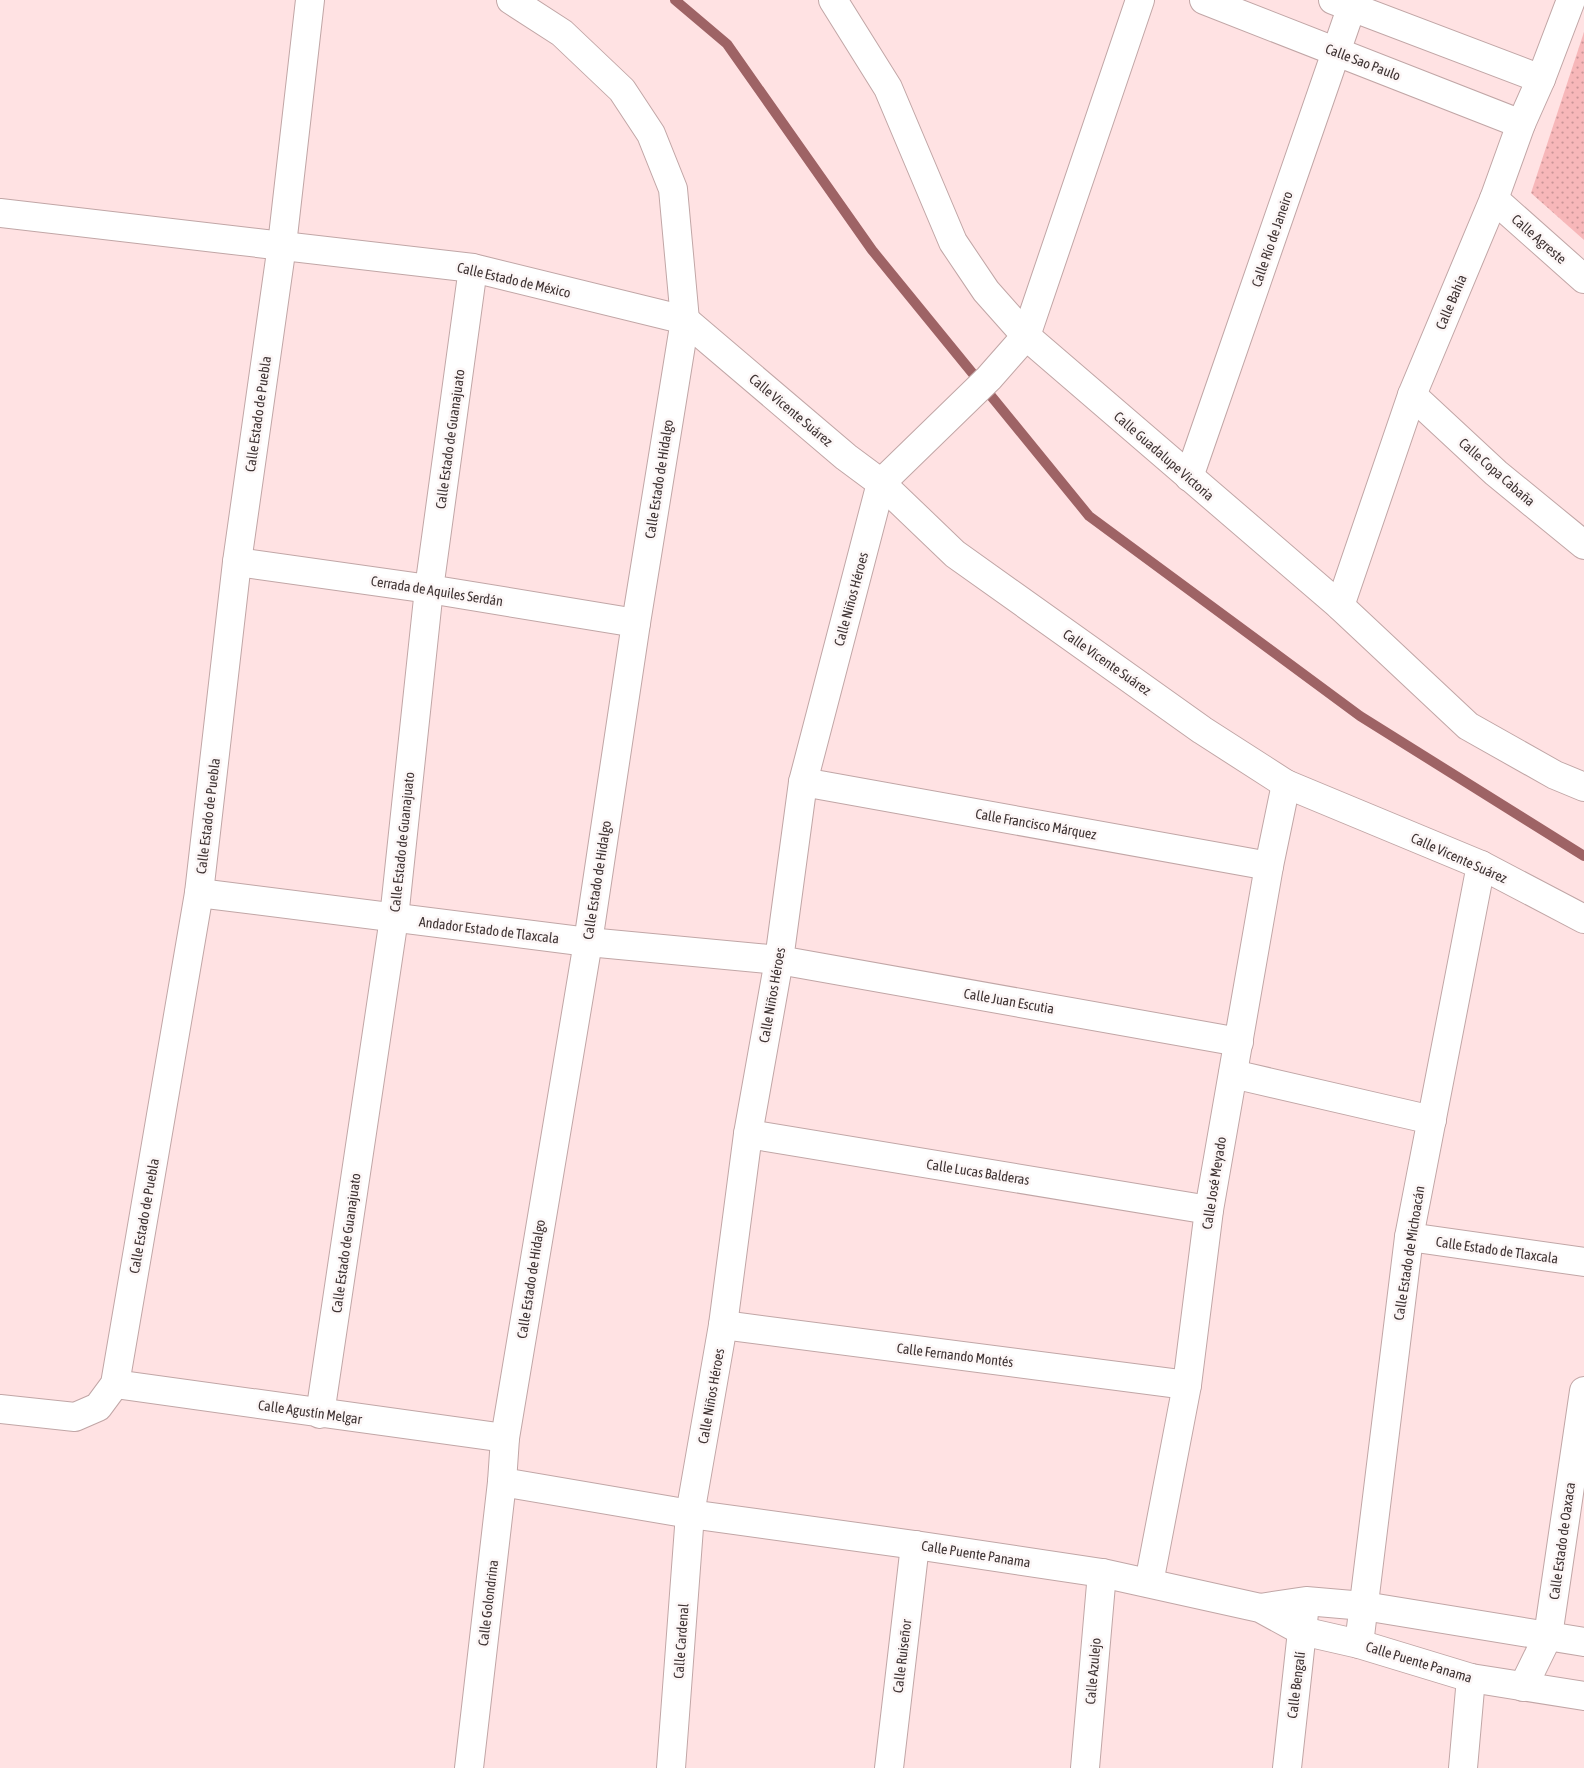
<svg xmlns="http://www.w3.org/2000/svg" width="1584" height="1768" font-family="'Asap Condensed',sans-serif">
<defs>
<pattern id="park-dots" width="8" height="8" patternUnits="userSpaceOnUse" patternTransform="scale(1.25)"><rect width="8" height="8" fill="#f7b7b9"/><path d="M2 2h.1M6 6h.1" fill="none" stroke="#c99597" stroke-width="1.8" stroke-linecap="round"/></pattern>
</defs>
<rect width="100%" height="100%" fill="#ffe2e3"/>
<path fill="url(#park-dots)" d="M1584,32V240L1531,193Z"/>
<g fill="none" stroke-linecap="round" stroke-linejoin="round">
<path stroke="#9e6365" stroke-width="10" d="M675,0L727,44L872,250L1089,516L1360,716L1584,856"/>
<g stroke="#c1a6a6" stroke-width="30">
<g id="minor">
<path d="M833,0L888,88L953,242L986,291L1026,336L1340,606L1468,726L1555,775L1584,787"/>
<path d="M1204,0L1521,124"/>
<path d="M1333,0L1541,79"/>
<path d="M1494,199L1584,279"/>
<path d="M0,213L473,268L685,320L846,457L881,483L955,554L1202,730L1286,784L1481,865L1584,919"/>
<path d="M1412,395L1496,473L1584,545"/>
<path d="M1189,477L1354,0"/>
<path d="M237,562L429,589L636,623"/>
<path d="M1340,606L1412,395L1494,199L1521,124L1541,79L1571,0"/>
<path d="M803,782L1269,866"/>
<path d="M199,893L588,942L779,960L1239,1042"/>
<path d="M1233,1074L1432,1120"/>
<path d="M748,1134L1209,1210"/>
<path d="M1409,1237L1584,1262"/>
<path d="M723,1325L1187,1385"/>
<path d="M115,1384L505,1438"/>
<path d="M0,1409L75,1417L98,1407L115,1384L199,893L237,562L282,245L310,0"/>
<path d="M320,1414L394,918L429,589L473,268"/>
<path d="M502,1482L690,1514L915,1545L1102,1573L1260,1608L1302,1631L1359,1644L1471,1678L1584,1696"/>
<path d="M1149,1583L1187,1385L1209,1210L1269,866L1286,784"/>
<path d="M1260,1608L1306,1601L1364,1606L1584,1642"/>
<path d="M1359,1644L1409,1237L1481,865"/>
<path d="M1523,1687L1548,1636L1584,1391"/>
<path d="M469,1768L502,1482L505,1438L588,942L636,623L685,320L673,189L651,134L622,90L562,33L511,0"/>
<path d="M671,1768L690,1514L723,1325L748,1134L779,960L803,782L881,483L989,378L1026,336L1140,0"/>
<path d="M889,1768L915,1545"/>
<path d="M1085,1768L1102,1573"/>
<path d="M1287,1768L1304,1613"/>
<path d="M1463,1768L1471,1678"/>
</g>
</g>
<use href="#minor" stroke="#fff" stroke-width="28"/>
</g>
<g text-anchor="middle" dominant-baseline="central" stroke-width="5" stroke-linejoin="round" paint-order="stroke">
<g font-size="14" fill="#3e3333" stroke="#fcf6f6">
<text transform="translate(1363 62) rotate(21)">Calle Sao Paulo</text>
<text transform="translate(1272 239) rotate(-71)">Calle Río de Janeiro</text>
<text transform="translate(1539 239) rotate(41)">Calle Agreste</text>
<text transform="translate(514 280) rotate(13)">Calle Estado de México</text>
<text transform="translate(1451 302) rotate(-67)">Calle Bahía</text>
<text transform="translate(791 410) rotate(40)">Calle Vicente Suárez</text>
<text transform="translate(258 414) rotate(-82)">Calle Estado de Puebla</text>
<text transform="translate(450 439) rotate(-82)">Calle Estado de Guanajuato</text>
<text transform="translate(1164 456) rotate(41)">Calle Guadalupe Victoria</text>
<text transform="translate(1497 472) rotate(41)">Calle Copa Cabaña</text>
<text transform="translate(659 479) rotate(-81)">Calle Estado de Hidalgo</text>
<text transform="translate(437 591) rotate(9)">Cerrada de Aquiles Serdán</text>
<text transform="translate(851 599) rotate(-75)">Calle Niños Héroes</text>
<text transform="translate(1107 662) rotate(35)">Calle Vicente Suárez</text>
<text transform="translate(208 816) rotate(-83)">Calle Estado de Puebla</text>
<text transform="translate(1036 824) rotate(10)">Calle Francisco Márquez</text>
<text transform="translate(402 842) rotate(-84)">Calle Estado de Guanajuato</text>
<text transform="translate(1459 858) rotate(24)">Calle Vicente Suárez</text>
<text transform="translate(597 880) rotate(-81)">Calle Estado de Hidalgo</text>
<text transform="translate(489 930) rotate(7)">Andador Estado de Tlaxcala</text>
<text transform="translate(772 995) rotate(-80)">Calle Niños Héroes</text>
<text transform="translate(1009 1001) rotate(10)">Calle Juan Escutia</text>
<text transform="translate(978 1172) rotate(9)">Calle Lucas Balderas</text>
<text transform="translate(1214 1183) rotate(-81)">Calle José Meyado</text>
<text transform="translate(144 1216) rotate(-80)">Calle Estado de Puebla</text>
<text transform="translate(346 1243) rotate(-82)">Calle Estado de Guanajuato</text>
<text transform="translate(1497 1250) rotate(8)">Calle Estado de Tlaxcala</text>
<text transform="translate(1409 1253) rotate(-81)">Calle Estado de Michoacán</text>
<text transform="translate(531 1279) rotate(-81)">Calle Estado de Hidalgo</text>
<text transform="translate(955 1355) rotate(7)">Calle Fernando Montés</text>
<text transform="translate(711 1396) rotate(-80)">Calle Niños Héroes</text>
<text transform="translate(310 1412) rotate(8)">Calle Agustín Melgar</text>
<text transform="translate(1562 1541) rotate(-82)">Calle Estado de Oaxaca</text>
<text transform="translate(976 1554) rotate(9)">Calle Puente Panama</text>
<text transform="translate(488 1603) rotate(-83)">Calle Golondrina</text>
<text transform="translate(681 1641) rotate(-86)">Calle Cardenal</text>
<text transform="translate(902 1656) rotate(-83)">Calle Ruiseñor</text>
<text transform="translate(1419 1662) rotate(17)">Calle Puente Panama</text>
<text transform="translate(1093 1671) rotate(-85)">Calle Azulejo</text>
<text transform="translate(1296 1685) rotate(-83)">Calle Bengalí</text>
</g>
</g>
</svg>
